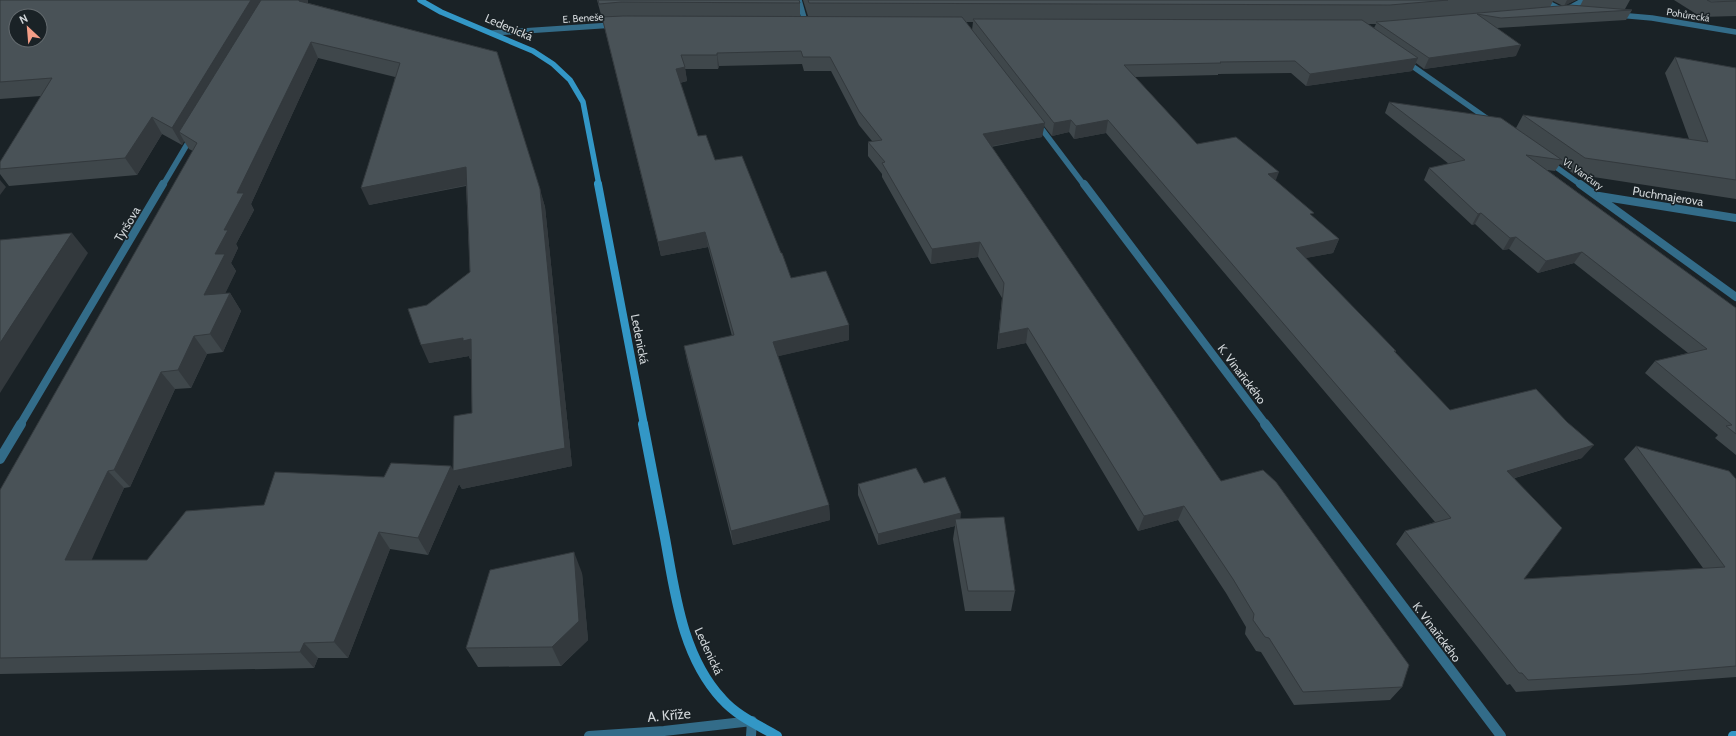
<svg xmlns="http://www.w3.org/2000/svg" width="1736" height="736" font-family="Cabin,sans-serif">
<rect width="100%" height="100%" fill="#1a2226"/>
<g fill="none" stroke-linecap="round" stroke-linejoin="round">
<g stroke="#336c89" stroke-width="5.5">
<path d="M799,0L806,25"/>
<path d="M1542,0L1564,11"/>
<path d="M1566,10L1584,0"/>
<path d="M1618,15L1652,18L1736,32"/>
<path d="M492,33L613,25"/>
<path d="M1405,61L1492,122"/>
<path d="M1038,124L1084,185"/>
<path d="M1549,162L1581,185"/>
<path d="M163,185L192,136"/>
</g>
<g stroke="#336c89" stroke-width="8">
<path d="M1084,184L1266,425"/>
<path d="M1580,184L1736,297"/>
<path d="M1599,196L1736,218"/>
<path d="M20,425L163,184"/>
</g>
<g stroke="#336c89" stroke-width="10">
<path d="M1265,424L1501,736"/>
<path d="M0,459L21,424"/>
<path d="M589,736L664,731L752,721L751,736"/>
</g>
<path stroke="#3397c6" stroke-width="5.5" d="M420,0L441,12L533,51L553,64L570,80L583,102L599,185"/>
<path stroke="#3397c6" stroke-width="8" d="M598,184L644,425"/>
<g stroke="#3397c6" stroke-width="10">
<path d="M643,424C650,462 658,500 665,538C675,593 682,656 722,699C737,716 758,725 777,736"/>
<path d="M1733,736H1736"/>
</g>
</g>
<g fill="#3f474b" fill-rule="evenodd">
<path d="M0,0H308V3L497,52L545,207L572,466L462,489L459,484L428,555L390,549L348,658H318L314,668L0,674V490L193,151L189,149L184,141L182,145L162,134L137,175L9,186L0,174V162L41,96L0,99ZM318,58L395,77L369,205L466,186L470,272L427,305L429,363L469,356L470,359H471L472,413L453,471L264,505L147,560H91L124,488L130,487L175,389L191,388L207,354L223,352L241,311L230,293H225L236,271L231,263L238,248L236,244L254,210L251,204Z"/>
<path d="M597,0H799L800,3V16H808L803,0H1576L1565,5L1580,6L1583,0H1630L1625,9L1632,10L1626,20L1497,28L1516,56L1424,69L1416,63L1412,71L1306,86L1291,73L1218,74V75L1135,77L1197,144L1276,181L1312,216L1339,239L1333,253L1305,258L1396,351L1395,353L1450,410L1582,458L1515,478L1524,579L1703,568L1624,459L1636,446L1736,479V677L1627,685L1516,692L1510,684L1507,685L1479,649L1396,544L1405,531L1435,522L1106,133L1074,139L1069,132L1052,136L1044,126L1042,137L991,147L1221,481L1402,687L1390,700L1294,705L1261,652L1256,651L1245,634L1246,627L1226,593L1178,520L1138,531L1026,343L997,349L1002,298L978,257L931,264L882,177V174L868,156V142L872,141L859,125L831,71H804L802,64L719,66L718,69H685L687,81L680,83L698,136L715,160L791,278L849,340L778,356L829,505L830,520L733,545L687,361L684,346L732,336L708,247L661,256L603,22ZM1553,1L1563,6L1550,7ZM966,22H973L972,30ZM1367,24H1376L1374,28Z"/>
<path d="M1674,0H1736V16L1701,17Z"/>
<path d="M1675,57L1736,68V199L1574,174L1560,164L1555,171L1547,170L1736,308V455L1715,438L1718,435L1645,373L1655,361L1688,353L1574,263L1538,273L1509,249L1503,250L1475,224L1472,225L1424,180L1429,168L1449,164L1385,113L1389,102L1516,128L1523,115L1689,139L1665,73Z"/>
<path d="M924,483L960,518L1015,591L1011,611H965L953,539L955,526L878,545L858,495V484Z"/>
<path d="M582,573L588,640L561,666L478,667L466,648Z"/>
</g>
<g fill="#33393d">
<path d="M251,0H268L179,132L184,141L182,145L172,128Z"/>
<path d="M299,0H308L306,17L299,1Z"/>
<path d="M1567,0H1576L1564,6Z"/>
<path d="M311,42L318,58L251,204L254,210L236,244L238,248L231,263L236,271L216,313L204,295L215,254L224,230L237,193Z"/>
<path d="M1521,45L1516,56L1424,69L1429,58Z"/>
<path d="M717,53L719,66L718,69L717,55Z"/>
<path d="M1418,58L1412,71L1306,86L1310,74Z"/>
<path d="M685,67L687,81L678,83L676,69Z"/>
<path d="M152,117L162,134L137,175L125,158Z"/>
<path d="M1071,120L1069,132L1052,136L1054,123Z"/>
<path d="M1108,120L1106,133L1074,139L1076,126Z"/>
<path d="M1045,123L1042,137L981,148L983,134Z"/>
<path d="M466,167L472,184L369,205L361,188Z"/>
<path d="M1279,172L1274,185L1268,174Z"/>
<path d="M0,180L6,187L0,195Z"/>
<path d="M540,189L545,207L572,466L462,489L459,484L428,555L418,538L451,466L454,471Z"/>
<path d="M1481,213L1475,224L1472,225L1478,214Z"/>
<path d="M705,232L708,247L661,256L658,242Z"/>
<path d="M72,233L88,253L0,393V343Z"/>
<path d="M1516,237L1509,249L1503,250L1510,238Z"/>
<path d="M1339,239L1333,253L1290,261L1296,248Z"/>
<path d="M980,242L978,257L931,264L932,249Z"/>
<path d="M1582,252L1574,263L1538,273L1546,261Z"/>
<path d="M230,293L241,311L223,352L210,334Z"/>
<path d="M849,325V340L775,357L773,342Z"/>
<path d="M1028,328L1026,343L997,349L999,334Z"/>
<path d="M194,336L207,354L191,388L178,370Z"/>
<path d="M463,338L471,339L479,357L470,359L469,356L429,363L421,345Z"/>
<path d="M161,372L175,389L130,487L114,470Z"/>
<path d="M1594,445L1582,458L1497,483L1507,471Z"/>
<path d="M108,471L124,488L84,577L65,560Z"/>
<path d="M829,505L830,520L733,545L731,531Z"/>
<path d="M1184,506L1178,520L1138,531L1144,516Z"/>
<path d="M961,513L960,524L955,519V526L878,545V534Z"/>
<path d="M379,532L390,549L348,658L334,642Z"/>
<path d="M574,552L582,573L588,640L561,666L552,647Z"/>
<path d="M304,643L318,658L314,668L300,652Z"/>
</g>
<g fill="#495257" stroke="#33393d" fill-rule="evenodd">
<path d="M0,0H251L172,128L152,117L125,158L0,169V162L52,78L0,82ZM16,16H40V40H16Z"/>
<path d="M261,0H299V1L497,52L540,189L565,448L453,471L454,416L472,413L471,339L463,341V338L421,345L408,309L427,305L470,272L466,167L361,188L400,63L311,42L237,193H244L224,230H228L215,254H225L204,295L230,293L210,334L194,336L178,370L161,372L114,470L108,471L65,560H147L186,511L264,505L275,472L384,477L391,463L451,466L418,538L379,532L334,642L304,643L300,652L0,658V490L197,143L179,132Z"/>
<path d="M598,0H799L800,3L621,2L599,4Z"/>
<path d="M808,0H1448L1390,5L809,3Z"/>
<path d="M1707,0H1736V1L1711,2Z"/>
<path d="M1570,5L1632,10L1501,18L1477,14L1521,45L1429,58L1376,22Z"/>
<path d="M623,16L962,17L1045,123L983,134L1221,481L1263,470L1276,482L1409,665L1402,687L1303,692L1269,638L1265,637L1253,620L1254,614L1233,579L1184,506L1144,516L1028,328L999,334L1004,283L980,242L932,249L882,163L885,162L868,142L882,140L859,111L830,57H803L801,51L717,53V55H681L685,67L676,69L698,136L706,135L715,160L742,156L781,253H782L791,278L826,271L849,325L773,342L829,505L731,531L684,346L734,335L705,232L658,242L602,17Z"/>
<path d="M973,19L1362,20L1418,58L1310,74L1295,61L1220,62L1221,63L1124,65L1197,144L1236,137L1279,172L1268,174L1314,213L1310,214L1339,239L1296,248L1396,351H1394L1450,410L1536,389L1567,422L1594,445L1507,471L1562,528L1524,579L1725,567L1636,446L1729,471L1736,479V666L1641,674L1528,680L1522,673H1519L1490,637L1405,531L1451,518L1108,120L1076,126L1071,120L1054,123Z"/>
<path d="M1675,57L1736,68V180L1585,158L1523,115L1708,142Z"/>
<path d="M1389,102L1501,118L1562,160L1526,155L1736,308V434L1726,426L1732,425L1655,361L1707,349L1582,252L1546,261L1516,237L1510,238L1481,213L1478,214L1429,168L1465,160Z"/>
<path d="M72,233L0,343V240Z"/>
<path d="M916,468L924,483L945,477L961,513L878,534L858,484Z"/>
<path d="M1004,517L1015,591H968L955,519Z"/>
<path d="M574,552L579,621L552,647L466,648L490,570Z"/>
</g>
<g text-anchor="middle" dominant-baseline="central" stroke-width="3" stroke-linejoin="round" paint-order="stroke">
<g font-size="10" fill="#d1d6d9" stroke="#1a2226">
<text transform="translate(1688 15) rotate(9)">Pohůrecká</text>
<text transform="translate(583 18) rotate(-4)">E. Beneše</text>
<text transform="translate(1583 174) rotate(35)">Vl. Vančury</text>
</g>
<g font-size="12" fill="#d1d6d9" stroke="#1a2226">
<text transform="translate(509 27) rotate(23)">Ledenická</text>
<text transform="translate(1668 196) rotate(9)">Puchmajerova</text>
<text transform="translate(127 224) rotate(-59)">Tyršova</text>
<text transform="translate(640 339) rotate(79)">Ledenická</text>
<text transform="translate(1242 374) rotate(53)">K. Vinařického</text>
<text transform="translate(1437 632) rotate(53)">K. Vinařického</text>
<text transform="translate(709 651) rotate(65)">Ledenická</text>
</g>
<g font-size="14" fill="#d1d6d9" stroke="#1a2226">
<text transform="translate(669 715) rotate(-5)">A. Kříže</text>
</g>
</g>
<g transform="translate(28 28) rotate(334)"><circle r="19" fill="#1a2226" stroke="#636a6e"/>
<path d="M0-3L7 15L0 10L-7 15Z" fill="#f49e87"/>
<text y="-6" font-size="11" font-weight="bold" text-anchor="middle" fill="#d1d6d9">N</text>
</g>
</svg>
